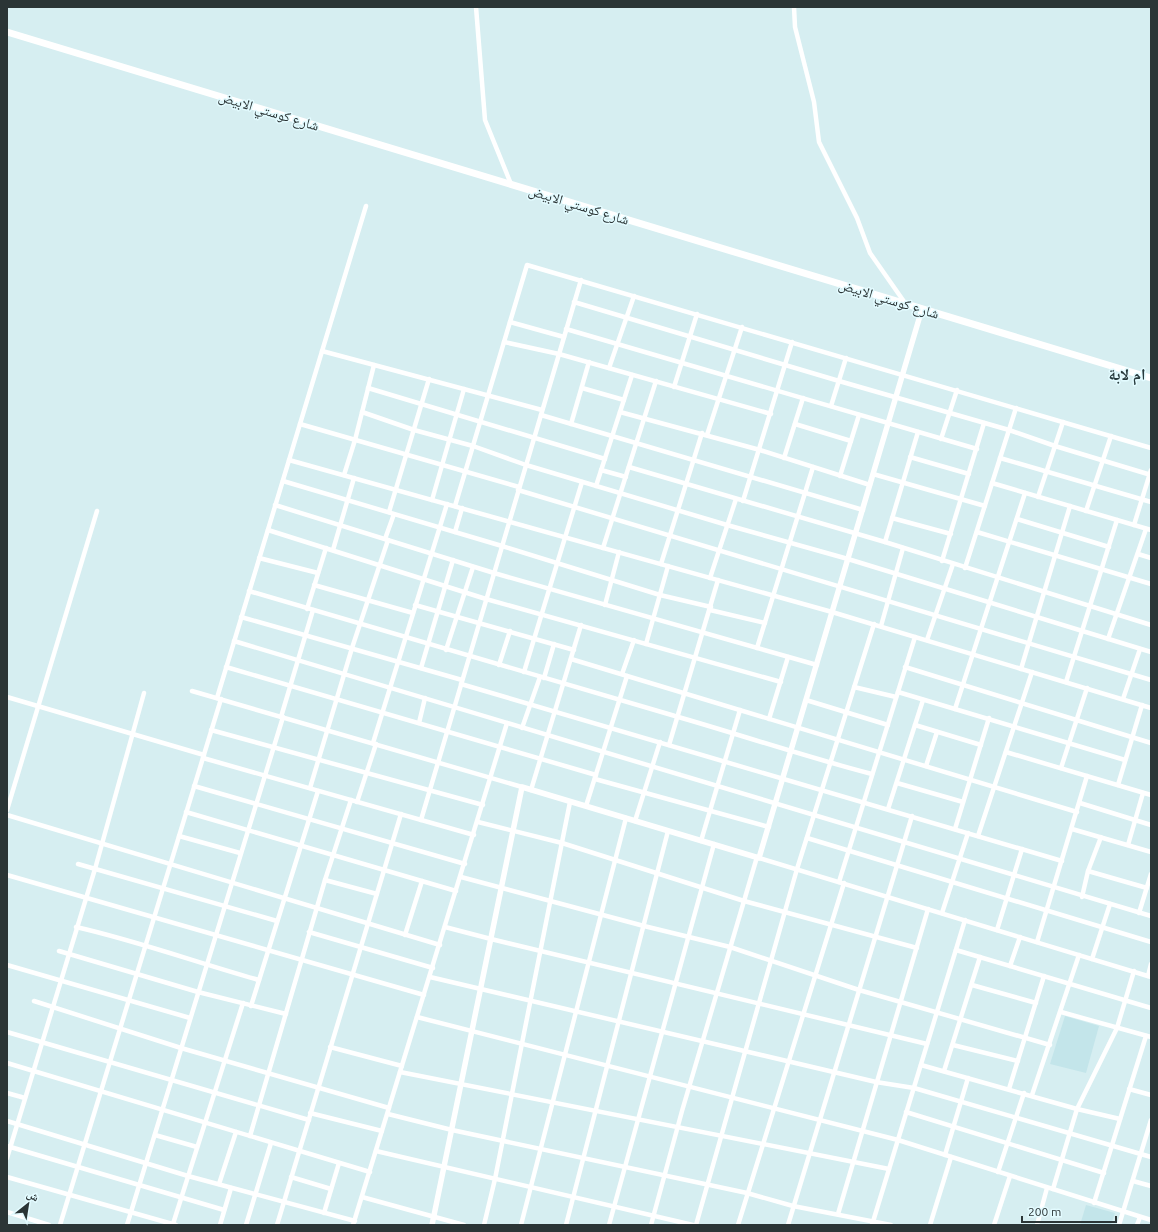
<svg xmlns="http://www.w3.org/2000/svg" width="1158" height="1232" font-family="Ubuntu,'Noto Naskh Arabic',sans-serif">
<rect width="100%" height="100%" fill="#d6eef1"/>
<g fill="#c3e5ea">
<path d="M1065,1016L1099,1026L1086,1073L1050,1064Z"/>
<path d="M1086,1205L1115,1213L1111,1225H1080Z"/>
</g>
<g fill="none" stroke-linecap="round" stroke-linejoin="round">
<g stroke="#fff" stroke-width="4.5">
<path d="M476,7L485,120L511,184"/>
<path d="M794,7L795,27L814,102L819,142L857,218L870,253L905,303"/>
<path d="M574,302L839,381L1009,430L1055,446L1151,475"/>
<path d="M510,322L564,337"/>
<path d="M566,329L977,449"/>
<path d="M504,342L559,354L771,414"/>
<path d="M322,351L542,410"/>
<path d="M609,368L634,296"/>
<path d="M674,387L697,314"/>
<path d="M368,388L605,459"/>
<path d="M582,388L624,400"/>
<path d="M831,406L846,358"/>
<path d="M362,412L414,430L473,446L526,465L727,525L848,559L1151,652"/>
<path d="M620,412L760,450L870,485"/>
<path d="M541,415L863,510"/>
<path d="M300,424L519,487"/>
<path d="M571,424L589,362"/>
<path d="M795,424L851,441"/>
<path d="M707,435L742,327"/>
<path d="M941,439L957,390"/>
<path d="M910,457L969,474"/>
<path d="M784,458L803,398"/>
<path d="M1000,458L1151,502"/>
<path d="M289,460L832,612L1151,708"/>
<path d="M629,467L885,542L1151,625"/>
<path d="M601,470L626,477"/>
<path d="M873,474L985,506"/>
<path d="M344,475L355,440L374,365"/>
<path d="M840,476L859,415"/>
<path d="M283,481L502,546L660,595L711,607"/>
<path d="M992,483L1151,530"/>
<path d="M596,486L632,375"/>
<path d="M518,490L1151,680"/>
<path d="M1038,497L1063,422"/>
<path d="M432,500L464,389"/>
<path d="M743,501L792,342"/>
<path d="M275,505L494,573L817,665"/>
<path d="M455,506L527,265L1151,448"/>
<path d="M1086,511L1111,436"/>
<path d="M389,512L429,379"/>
<path d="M892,518L951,534"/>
<path d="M1017,519L1109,547"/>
<path d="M1134,525L1151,470"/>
<path d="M268,530L486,599L781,682"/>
<path d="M455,532L462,508"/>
<path d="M977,532L1151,584"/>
<path d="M385,539L394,514"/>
<path d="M885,542L918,432"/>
<path d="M603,548L656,381"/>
<path d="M333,550L354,478"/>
<path d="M1138,554L1151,558"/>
<path d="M259,558L318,573"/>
<path d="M942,561L984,423"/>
<path d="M661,564L702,433"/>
<path d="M965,568L1016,408"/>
<path d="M710,578L736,499"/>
<path d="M314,585L413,613"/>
<path d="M249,591C391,634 533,675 675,716C741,735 806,757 872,774"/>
<path d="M415,605L574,650"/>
<path d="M605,605L619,552"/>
<path d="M307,609L326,548"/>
<path d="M710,610L765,623"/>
<path d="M241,617L462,680"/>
<path d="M881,626L903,548"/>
<path d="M1108,639L1146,529"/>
<path d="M927,640L953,564"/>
<path d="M234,641L1151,916"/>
<path d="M646,644L668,566"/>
<path d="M757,648L813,467"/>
<path d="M446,650L473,567"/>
<path d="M571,659L1077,812"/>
<path d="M499,665L510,631"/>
<path d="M226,667L596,775"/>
<path d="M905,667L1151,743"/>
<path d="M421,668L453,560"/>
<path d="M1021,669L1070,506"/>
<path d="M524,672L582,482"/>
<path d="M622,674L634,640"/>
<path d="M544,678L554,644"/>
<path d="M1066,682L1117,520"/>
<path d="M461,684L1062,861"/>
<path d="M854,687L896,697"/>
<path d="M192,691L522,787"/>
<path d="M898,692L1125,760"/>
<path d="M7,697L204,755"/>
<path d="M217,698L366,206"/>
<path d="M1123,699L1140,649"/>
<path d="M806,700L888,725"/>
<path d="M955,709L1025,493"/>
<path d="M281,717L313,610"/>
<path d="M769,719L788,657"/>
<path d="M419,723L425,698"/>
<path d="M915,725L981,745"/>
<path d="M522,728L540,677"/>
<path d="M211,730L483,805"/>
<path d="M373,743L447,504"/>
<path d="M669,745L718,580"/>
<path d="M1006,752L1151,795"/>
<path d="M203,758L474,835"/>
<path d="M926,766L937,732"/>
<path d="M1061,768L1087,688"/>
<path d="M595,779L769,827"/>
<path d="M897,783L963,802"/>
<path d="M1118,785L1142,705"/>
<path d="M194,786L465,864"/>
<path d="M310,788L352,648L388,540"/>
<path d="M531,790L581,625"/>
<path d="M357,802L376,744"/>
<path d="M1080,803L1151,825"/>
<path d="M586,806L627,676"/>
<path d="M888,809L923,700"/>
<path d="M7,810L97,511"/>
<path d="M186,812L456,891"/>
<path d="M7,815L440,945"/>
<path d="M421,820L581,280"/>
<path d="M635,821L660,742"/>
<path d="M478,822L562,843L744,901L917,948"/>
<path d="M955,829L989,718"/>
<path d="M1072,829L1151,852"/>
<path d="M179,836L240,853"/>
<path d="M978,836L1032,672"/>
<path d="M807,838L1151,942"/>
<path d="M701,841L740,710"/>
<path d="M1128,845L1143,793"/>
<path d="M759,858L1151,977"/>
<path d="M78,864L277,921"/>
<path d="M1088,871L1147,888"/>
<path d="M7,875L424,995"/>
<path d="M461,877L644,926L730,947L859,990L1050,1045"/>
<path d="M325,880L377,894"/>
<path d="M839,882L915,637"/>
<path d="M1082,897L1088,871L1101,837"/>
<path d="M942,913L968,833"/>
<path d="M1139,913L1151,874"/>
<path d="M76,927C138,941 198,963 259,980"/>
<path d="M445,927L491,939L927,1044"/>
<path d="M997,930L1022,849"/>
<path d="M309,932L433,968"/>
<path d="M405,935L422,881"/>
<path d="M1037,942L1087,776"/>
<path d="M956,950L1151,1008"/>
<path d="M59,951L198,992L286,1014"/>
<path d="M1092,959L1110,904"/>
<path d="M7,965L190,1018"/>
<path d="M1010,966L1020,937"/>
<path d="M1148,976L1151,964"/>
<path d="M430,977L876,1082L914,1088L1151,1157"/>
<path d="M972,985L1036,1003"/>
<path d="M34,1001L181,1048L389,1108"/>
<path d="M251,1006L318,791"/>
<path d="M1061,1012L1151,1037"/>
<path d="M417,1017L898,1140L1151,1220"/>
<path d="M7,1032L309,1120"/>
<path d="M953,1045L1018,1061"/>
<path d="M330,1047L402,1066"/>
<path d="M7,1063L370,1172"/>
<path d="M921,1065L1077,1109L1120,1119"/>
<path d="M944,1071L980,957"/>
<path d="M400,1072L889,1169"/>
<path d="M1009,1089L1044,976"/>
<path d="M1129,1089L1151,1095"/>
<path d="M7,1093L25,1098"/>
<path d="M1032,1095L1079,955"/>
<path d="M906,1112L1104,1173"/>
<path d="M310,1113L382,1131"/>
<path d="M388,1114L452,1130L747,1193L793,1206L891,1225"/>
<path d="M7,1121L188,1176L355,1221"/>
<path d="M155,1135L197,1147"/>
<path d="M250,1136L325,880L351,800"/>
<path d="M7,1146L224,1210"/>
<path d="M376,1151L693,1225"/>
<path d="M945,1155L968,1078"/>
<path d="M7,1158L95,869L144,693"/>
<path d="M998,1172L1024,1093"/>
<path d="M7,1177L176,1225"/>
<path d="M291,1177L331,1189"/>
<path d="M1133,1181L1151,1186"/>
<path d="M219,1184L236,1132"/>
<path d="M1053,1189L1077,1109L1117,1028L1134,971"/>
<path d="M362,1197L464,1225"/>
<path d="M1094,1203L1146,1036"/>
<path d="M7,1212L49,1225"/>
<path d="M324,1213L339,1163"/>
<path d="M838,1214L928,909"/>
<path d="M173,1224L243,1003"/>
<path d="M60,1225L221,699"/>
<path d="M127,1225L283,717"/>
<path d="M220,1225L231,1188"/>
<path d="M246,1225L271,1143"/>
<path d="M277,1225L401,814"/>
<path d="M353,1225L507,723"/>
<path d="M484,1225L495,1179L570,802"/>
<path d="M521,1225L626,818"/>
<path d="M566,1225L668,831"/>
<path d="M609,1225L714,844"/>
<path d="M651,1225L682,1111L757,857"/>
<path d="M696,1225L797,869L874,624"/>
<path d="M738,1225L844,883"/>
<path d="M788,1225L912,816"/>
<path d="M872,1225L965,920"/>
<path d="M930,1225L951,1157"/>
<path d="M994,1225L1010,1176"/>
<path d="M1037,1225L1047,1188"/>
<path d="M1119,1225L1151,1120"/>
<path d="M1137,1225L1140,1217"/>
</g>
<path stroke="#fff" stroke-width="5.5" d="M432,1225L522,787L759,858L922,309"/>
<path stroke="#fff" stroke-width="7" d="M7,32L1151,378"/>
</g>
<g text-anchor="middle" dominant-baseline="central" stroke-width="3" stroke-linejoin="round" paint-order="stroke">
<g font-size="14" fill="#2b3536" stroke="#e3fbff">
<text transform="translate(269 111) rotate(17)">شارع كوستي الابيض</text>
<text transform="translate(579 205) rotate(17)">شارع كوستي الابيض</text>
<text transform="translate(889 299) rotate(17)">شارع كوستي الابيض</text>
</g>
<g font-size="16" font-weight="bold" fill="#273a3d" stroke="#e3fbff">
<text x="1127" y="374">ام لابة</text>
</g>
</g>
<rect width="1158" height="1232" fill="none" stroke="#2b3536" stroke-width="16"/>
<g transform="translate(28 1204) rotate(30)" stroke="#e3fbff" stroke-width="3" paint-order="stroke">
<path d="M0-3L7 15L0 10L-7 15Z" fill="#2b3536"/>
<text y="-6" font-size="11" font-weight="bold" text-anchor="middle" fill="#2b3536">ش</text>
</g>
<path d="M1022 1216v6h94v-6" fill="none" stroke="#2b3536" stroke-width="2"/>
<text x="1028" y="1216" font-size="12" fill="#2b3536" stroke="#e3fbff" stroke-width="3" paint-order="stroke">200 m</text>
</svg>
